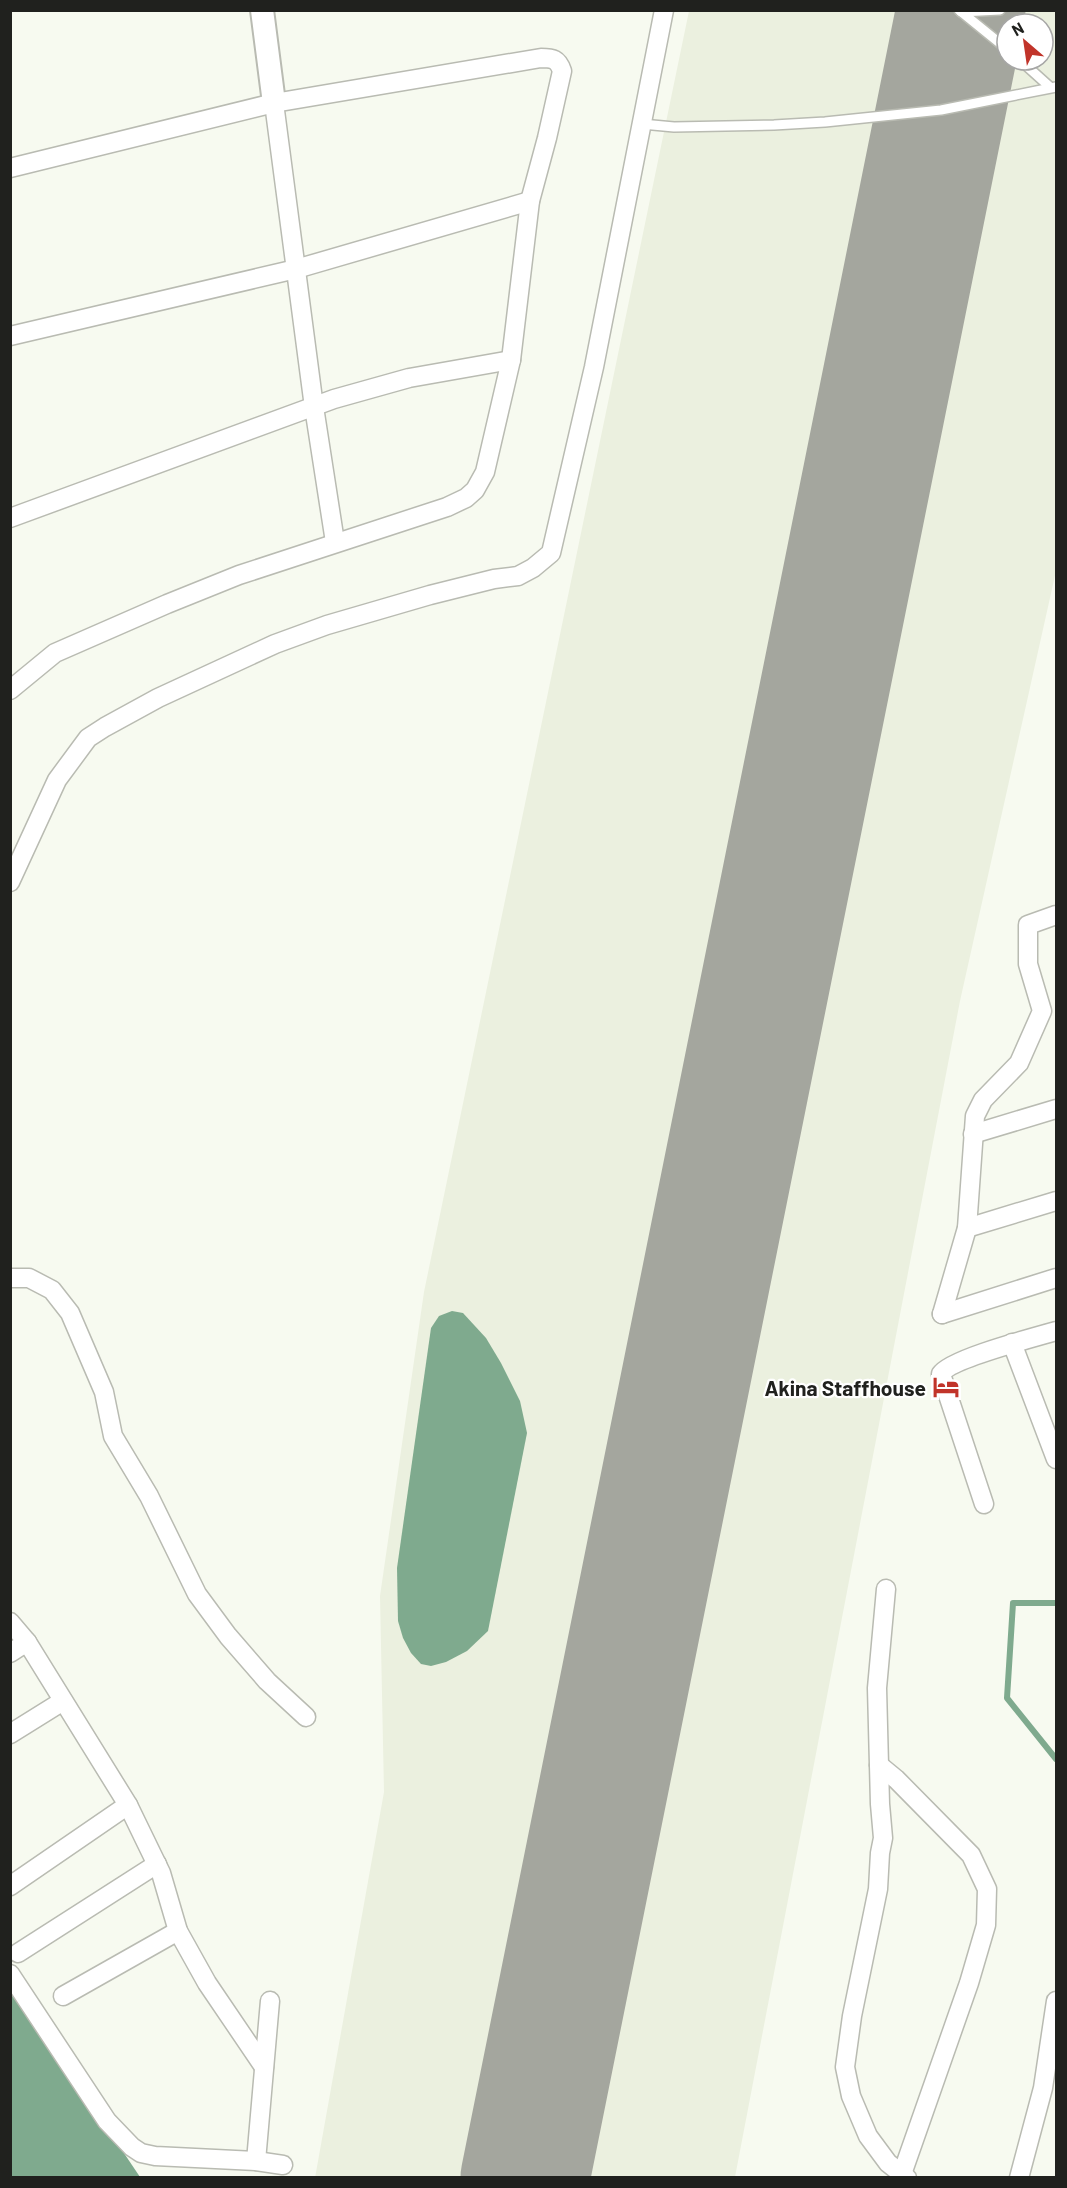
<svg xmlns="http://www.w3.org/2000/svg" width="1067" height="2188" font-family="Barlow,sans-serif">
<rect width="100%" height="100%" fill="#f7faf0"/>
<path fill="#ebf0df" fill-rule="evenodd" d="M689,11H1056V571L960,1001L735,2177L315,2178L384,1792L380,1596L424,1292ZM1007,24H1043V60H1007Z"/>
<g fill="#7faa8e">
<path d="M452,1311L463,1313L486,1338L501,1363L520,1401L527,1433L488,1631L467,1651L446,1662L431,1666L421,1664L411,1653L403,1638L398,1621L397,1568L431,1328L439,1316Z"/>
<path d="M11,1985L140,2177H11Z"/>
</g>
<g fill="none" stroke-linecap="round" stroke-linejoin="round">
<path stroke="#7faa8e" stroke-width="6" d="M1056,1603H1013L1007,1698L1056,1759"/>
<path stroke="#a4a69e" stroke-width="51" d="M620,1702L635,1768C619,1803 576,1790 581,1752Z"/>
<path stroke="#a4a69e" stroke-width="129" d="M525,2178L961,10"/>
<g stroke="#b9bbb2" stroke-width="12">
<g id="service">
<path d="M959,10L1007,49"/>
<path d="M961,12L1000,10"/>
<path d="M1020,60L1050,87"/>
<path d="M642,124L674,127L774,125L825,122L941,110L1056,87"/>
</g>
</g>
<g stroke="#b9bbb2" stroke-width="21">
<g id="minor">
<path d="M274,103L314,407L335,542"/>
<path d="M10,168L274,103L541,58C553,58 558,59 562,71L547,138L530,201L511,360L485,472L475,490L466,498L447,507L239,575L167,604L55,653L10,690"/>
<path d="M10,336L296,269L530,201"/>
<path d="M10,518L334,399L409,378L511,360"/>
<path d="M10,882L57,780L88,738L105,727L158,698L275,644L327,625L430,595L494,579L518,576L533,568L551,553L594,367L664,10"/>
<path d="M973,1134L1056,1109"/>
<path d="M967,1228L1056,1201"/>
<path d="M10,1278H29L52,1290L70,1313L104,1392L113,1436L149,1496L197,1594L228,1636L267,1681L306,1717"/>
<path d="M942,1314L967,1228L975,1116L983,1100L1019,1063L1042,1011L1028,964V925L1056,915"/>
<path d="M942,1314L1056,1278"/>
<path d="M1012,1343L1056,1459"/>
<path d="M984,1504L941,1374C950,1359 1036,1337 1056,1331"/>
<path d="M886,1589L877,1688L880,1804L883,1838L880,1853L878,1889L852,2016L845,2067L851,2096L868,2136L888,2163L907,2178"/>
<path d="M10,1622L27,1642L128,1805L161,1873L178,1931L207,1983L264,2067"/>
<path d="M10,1653L27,1642"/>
<path d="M10,1734L63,1701"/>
<path d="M879,1765L896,1779L971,1855L987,1889L986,1925L969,1983L902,2174"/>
<path d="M10,1886L128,1805"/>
<path d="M18,1953L157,1864"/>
<path d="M10,1974L107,2121L132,2147L141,2153L155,2156L256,2161L283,2165"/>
<path d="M63,1996L178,1931"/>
<path d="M256,2161L270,2001"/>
<path d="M1019,2178L1043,2088L1056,2001"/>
</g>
</g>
<g stroke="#b9bbb2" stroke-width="26">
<path id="tertiary" d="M262,10L274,103"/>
</g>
<use href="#service" stroke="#fff" stroke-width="9"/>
<use href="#minor" stroke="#fff" stroke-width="18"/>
<use href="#tertiary" stroke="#fff" stroke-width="22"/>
</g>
<defs>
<g id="hotel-bare" transform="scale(2.07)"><path d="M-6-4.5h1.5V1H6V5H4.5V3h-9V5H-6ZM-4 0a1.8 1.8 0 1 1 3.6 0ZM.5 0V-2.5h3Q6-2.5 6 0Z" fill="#c1342a" stroke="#fff" stroke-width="2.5" paint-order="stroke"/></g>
</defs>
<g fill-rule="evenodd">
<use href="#hotel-bare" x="946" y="1387"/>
</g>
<g text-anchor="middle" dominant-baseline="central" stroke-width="4.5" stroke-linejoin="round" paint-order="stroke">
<g font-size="21" font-weight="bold" fill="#20211e" stroke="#fff" text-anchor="end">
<text x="926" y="1387">Akina Staffhouse</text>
</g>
</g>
<rect width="1067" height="2188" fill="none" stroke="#20211e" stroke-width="24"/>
<g transform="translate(1025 42) rotate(331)"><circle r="28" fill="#ffffff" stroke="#a6a6a5" stroke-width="1.5"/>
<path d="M0-4.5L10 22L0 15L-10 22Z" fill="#c1342a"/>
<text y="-9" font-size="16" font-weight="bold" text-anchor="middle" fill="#20211e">N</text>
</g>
</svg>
